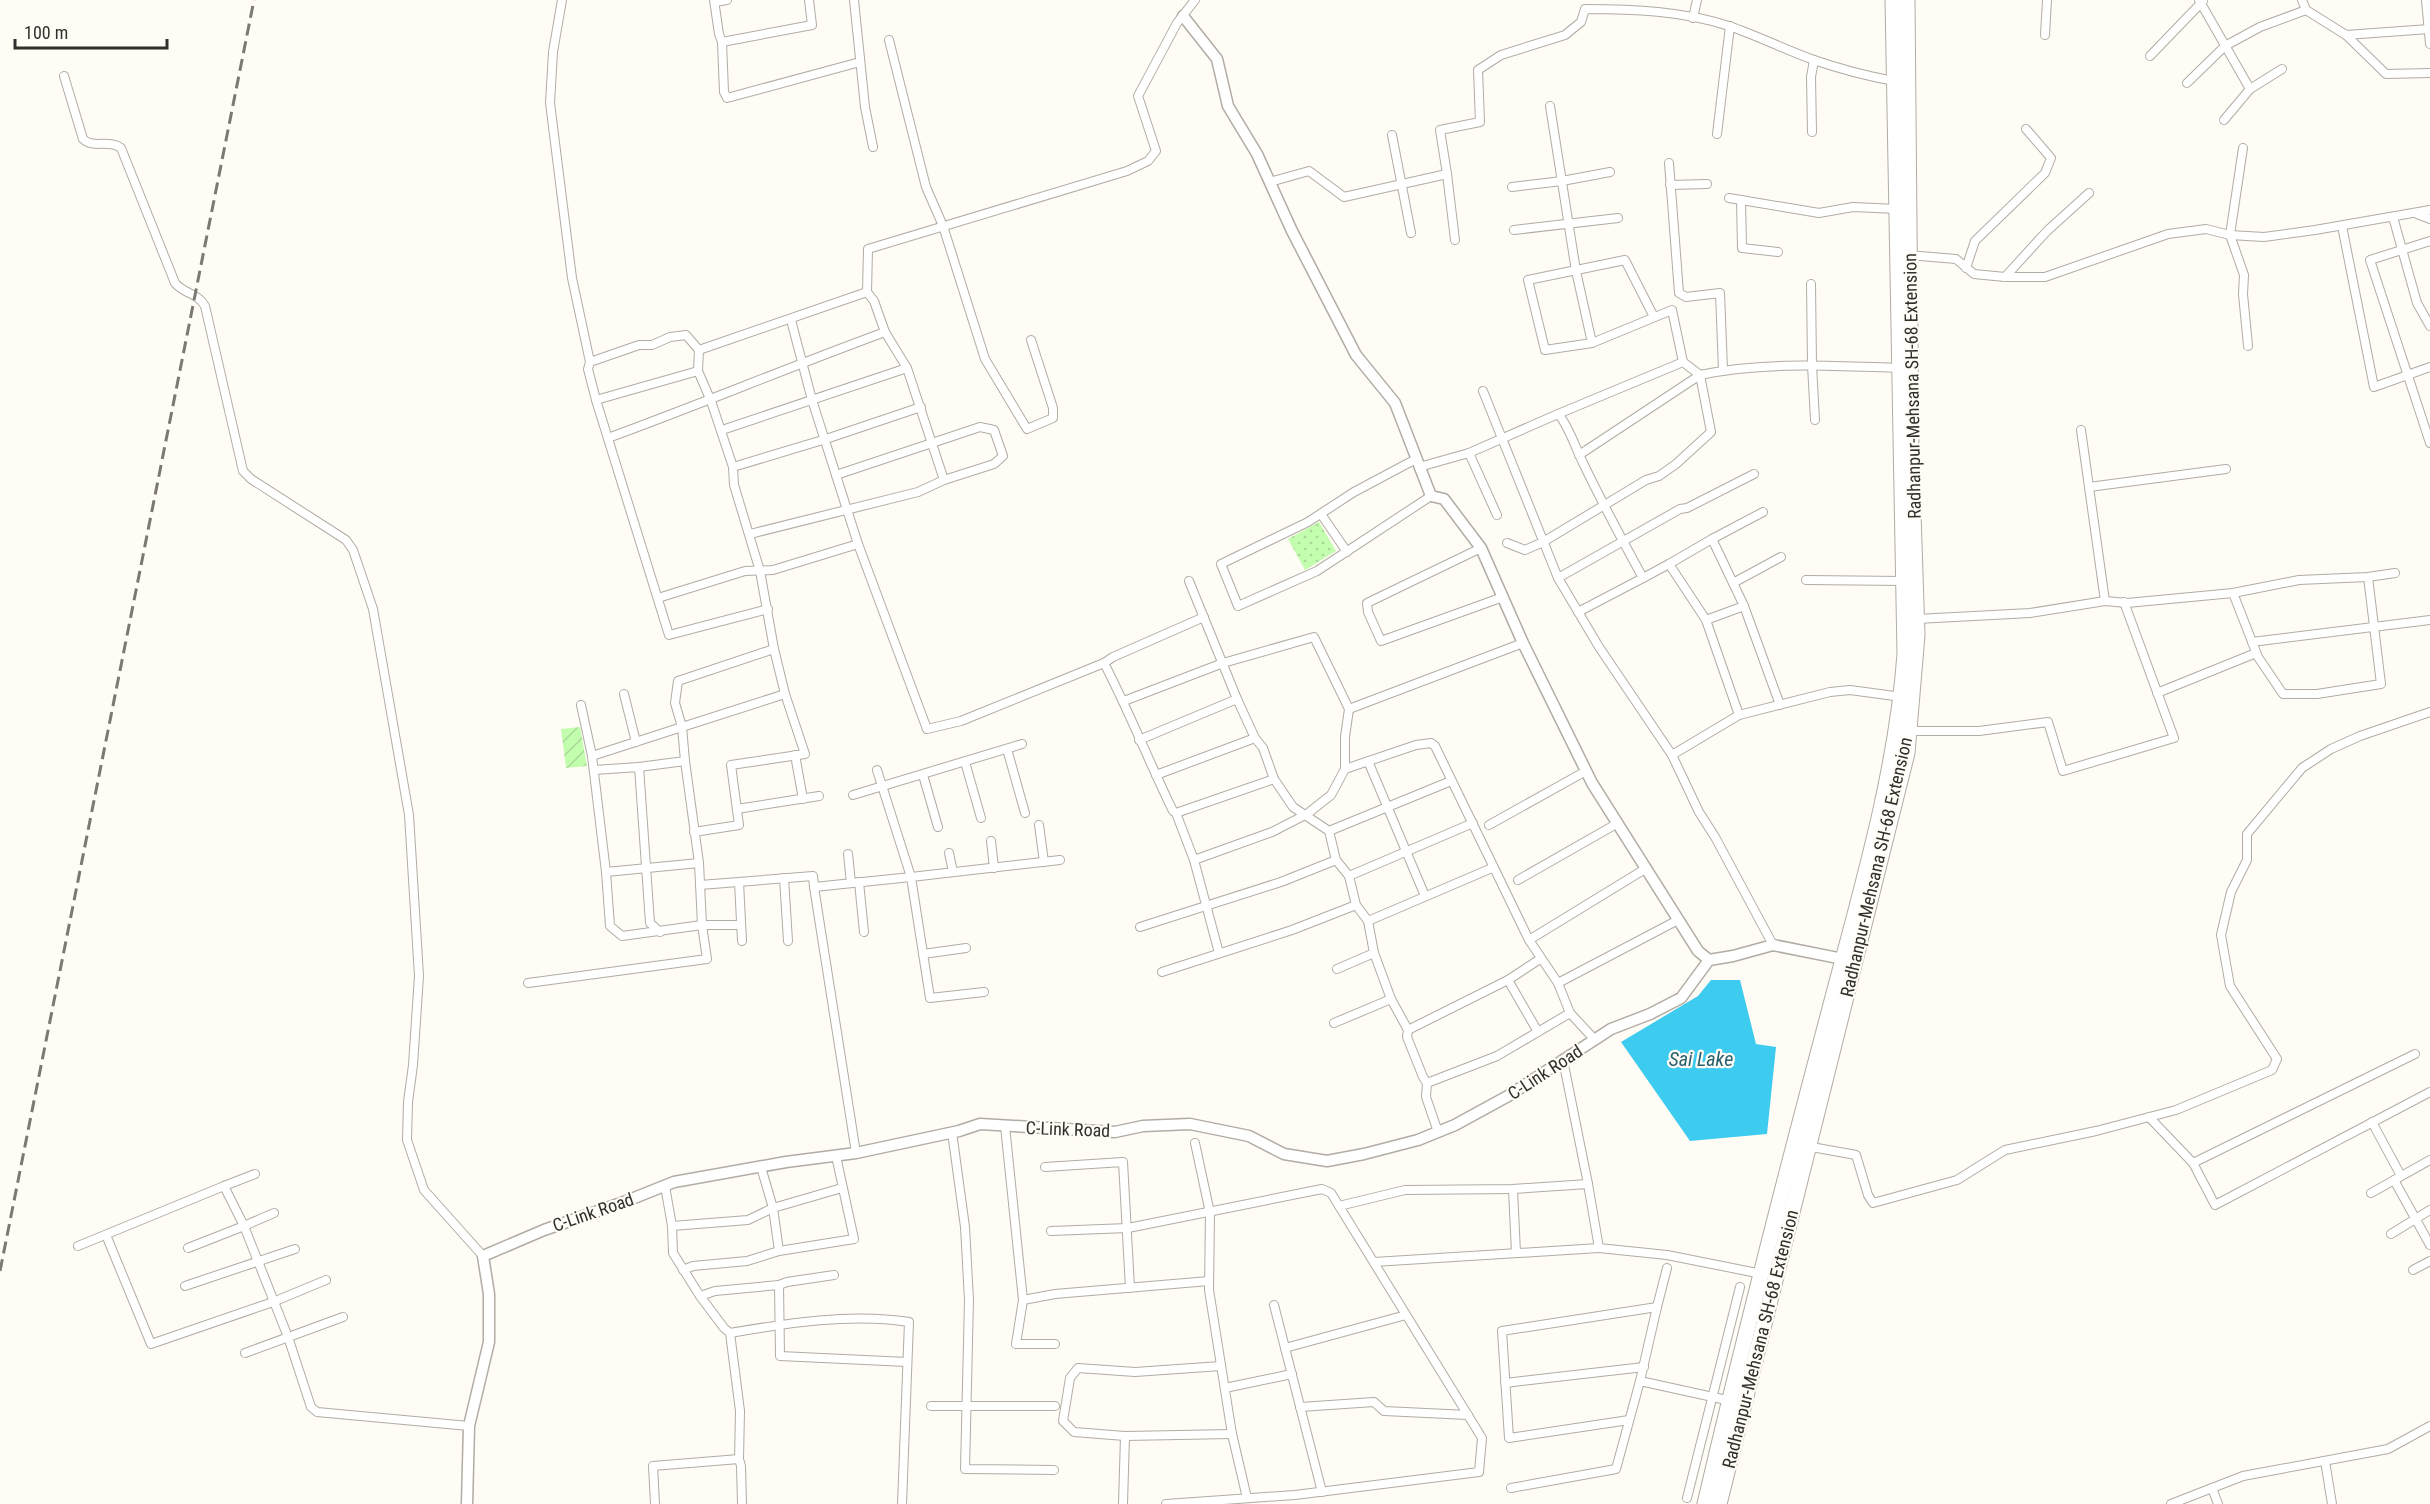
<svg xmlns="http://www.w3.org/2000/svg" width="2430" height="1504" font-family="'Roboto Condensed',sans-serif">
<defs>
<pattern id="grass-dots" width="8" height="8" patternUnits="userSpaceOnUse" patternTransform="scale(1.5)"><rect width="8" height="8" fill="#c3fdae"/><path d="M2 2h.1M6 6h.1" fill="none" stroke="#a8d996" stroke-width="1.8" stroke-linecap="round"/></pattern>
<pattern id="garden-furrows" width="10" height="10" patternUnits="userSpaceOnUse" patternTransform="scale(1.5)"><rect width="10" height="10" fill="#c3fdae"/><path d="M-1 1l2-2M0 10L10 0M9 11l2-2" fill="none" stroke="#a8d996"/></pattern>
</defs>
<rect width="100%" height="100%" fill="#fffbf5"/>
<path fill="url(#grass-dots)" d="M1319,522L1336,551L1305,570L1288,539Z"/>
<path fill="url(#garden-furrows)" d="M580,727L587,766L566,768L561,729Z"/>
<path fill="#3dccef" d="M1711,980H1740L1756,1044L1776,1047L1767,1134L1690,1141L1621,1042L1698,996Z"/>
<g fill="none" stroke-linecap="round" stroke-linejoin="round">
<g stroke="#b1aca4" stroke-width="10">
<g id="street">
<path d="M562,0L553,52L550,103L572,278L590,362L588,369L596,400L669,635L768,609"/>
<path d="M714,0L719,34L722,42L724,92L727,98L860,62"/>
<path d="M854,0L865,107L873,147"/>
<path d="M2199,0L2250,89"/>
<path d="M2302,0L2306,10L2346,35L2429,29"/>
<path d="M2426,0L2430,44"/>
<path d="M715,2L727,0"/>
<path d="M1693,18L1697,0"/>
<path d="M2045,35L2047,0"/>
<path d="M2346,35L2386,74L2430,73"/>
<path d="M889,40L926,187L943,226L985,359L1027,429L1053,418V408L1031,340"/>
<path d="M722,42L812,25L809,0"/>
<path d="M2150,56L2203,1"/>
<path d="M64,76L83,139C93,149 109,139 121,148L175,283C184,294 198,293 205,306L243,471L251,479L346,540L353,550L373,609L409,815L419,976L413,1065L408,1102L407,1140L424,1190L483,1256"/>
<path d="M2187,83L2225,46L2260,27L2306,10"/>
<path d="M1550,106L1576,271L1592,343"/>
<path d="M2224,120L2250,89L2282,69"/>
<path d="M1812,132L1811,77L1814,60"/>
<path d="M1717,134L1730,26"/>
<path d="M1392,135L1411,233"/>
<path d="M2243,148L2230,235L2244,275L2243,294L2248,346"/>
<path d="M1669,163L1679,293L1686,297L1720,293L1723,370"/>
<path d="M1447,174L1455,240"/>
<path d="M1270,182L1309,171L1344,197L1447,174L1440,130L1480,122L1478,70L1501,55L1565,35L1581,22L1585,9C1633,9 1683,11 1729,26C1758,36 1786,50 1814,60C1840,69 1867,76 1894,81"/>
<path d="M1670,185L1707,184"/>
<path d="M1512,187L1562,181L1610,172"/>
<path d="M1729,198L1819,213L1853,207L1897,209"/>
<path d="M1741,200L1742,248L1778,252"/>
<path d="M2417,214L2430,219"/>
<path d="M2393,217L2417,303L2430,326"/>
<path d="M2342,226L2374,387L2430,367"/>
<path d="M1514,230L1618,218"/>
<path d="M2430,241L2370,260L2430,443"/>
<path d="M1908,255L1956,259L1974,274L2005,277H2045L2168,234L2206,229L2230,235L2264,237L2315,230L2430,210"/>
<path d="M1966,268L1975,241L2045,173L2051,158L2026,129"/>
<path d="M2005,277L2047,231L2089,193"/>
<path d="M1811,284L1812,365L1815,420"/>
<path d="M1654,317L1625,260L1528,280L1545,350L1592,343L1672,310L1683,362"/>
<path d="M791,320L812,400L858,544L927,729L961,721L1104,663L1113,657L1204,617"/>
<path d="M699,350L867,292"/>
<path d="M590,362L639,345H652L670,337L686,335L699,350L698,371L711,401L733,467L734,485L760,571L774,649L785,694L805,754L731,765L739,825L694,832"/>
<path d="M1483,391L1558,578L1599,647L1672,755L1699,812L1715,837L1773,945"/>
<path d="M596,400L698,371"/>
<path d="M1558,414L1683,362L1700,375L1579,455"/>
<path d="M722,430L907,368"/>
<path d="M2081,430L2105,601"/>
<path d="M608,438C701,404 792,366 885,332"/>
<path d="M1469,453L1497,515"/>
<path d="M1416,459L1354,492L1308,522L1221,564L1238,606L1317,571L1431,496"/>
<path d="M733,467L826,439L921,407"/>
<path d="M1419,467L1469,453L1558,414C1568,424 1576,449 1583,463C1602,502 1622,540 1643,578L1578,612"/>
<path d="M944,480L907,368L885,332L874,301L867,292L868,249L1127,171L1148,161L1156,151L1138,96L1177,23L1195,0"/>
<path d="M2089,487L2226,469"/>
<path d="M1321,514L1347,552"/>
<path d="M750,534L918,492L944,480L994,464L1003,456L994,430L980,427L836,475"/>
<path d="M1712,539L1763,512"/>
<path d="M1507,543L1525,550L1543,542L1646,480L1659,476L1676,464L1711,432L1700,375C1765,361 1834,366 1899,368"/>
<path d="M1481,548L1367,603L1368,612L1381,641L1503,597"/>
<path d="M1558,578L1680,509L1687,508L1754,474"/>
<path d="M1643,578L1669,564"/>
<path d="M1806,580L1904,581"/>
<path d="M1189,581L1237,699L1255,738L1263,748L1274,779L1293,807L1329,831L1336,860L1349,876L1356,905L1368,921L1374,953L1391,999L1408,1030L1407,1037L1423,1077L1427,1083L1426,1097L1438,1132"/>
<path d="M1733,583L1781,557"/>
<path d="M2233,593L2258,657L2283,694H2317L2381,684L2368,577"/>
<path d="M658,598L745,571L773,570L858,544"/>
<path d="M1744,606L1706,620L1739,715L1830,692L1850,690L1902,697"/>
<path d="M1917,619L2030,613L2105,601L2127,603L2233,593L2299,580L2368,577L2395,573"/>
<path d="M1706,620L1669,564L1712,539L1744,606L1780,705"/>
<path d="M2252,642L2430,620"/>
<path d="M774,649L678,681L675,703L682,727L785,694"/>
<path d="M1104,663C1129,711 1149,762 1173,811L1176,813L1194,860L1219,953"/>
<path d="M2157,693L2256,653"/>
<path d="M624,694L636,742"/>
<path d="M1124,701L1223,663L1314,637L1349,709L1345,737V769L1331,795L1307,814L1272,832L1194,860"/>
<path d="M581,705L592,756L682,727L685,761L639,767"/>
<path d="M1349,709L1523,643"/>
<path d="M1909,731H1979L2048,722L2063,771L2174,738L2124,602"/>
<path d="M1139,740L1237,699"/>
<path d="M1007,749L1025,813"/>
<path d="M795,755L803,799"/>
<path d="M1672,755L1739,715"/>
<path d="M592,756L606,872L699,863L702,925H741"/>
<path d="M685,761L699,863"/>
<path d="M1368,761L1425,896"/>
<path d="M965,762L981,818"/>
<path d="M1345,769L1416,745L1431,743L1435,746L1529,940L1558,983L1570,1013L1595,1040"/>
<path d="M594,770L639,767L650,923L660,932"/>
<path d="M923,775L938,827"/>
<path d="M1156,775L1255,738"/>
<path d="M853,795L1022,744"/>
<path d="M737,809L819,796"/>
<path d="M1176,813L1274,779"/>
<path d="M1039,825L1044,862"/>
<path d="M1489,825L1586,771"/>
<path d="M1329,831L1451,781"/>
<path d="M991,841L994,868"/>
<path d="M949,853L953,872"/>
<path d="M848,854L851,883"/>
<path d="M1349,876L1473,823"/>
<path d="M784,878L788,941"/>
<path d="M1518,880L1618,823"/>
<path d="M739,882L742,941"/>
<path d="M859,882L864,932"/>
<path d="M700,885L813,876L814,887L911,877L877,770"/>
<path d="M814,887L856,1153"/>
<path d="M1368,921L1492,868"/>
<path d="M1140,927L1281,882L1336,860"/>
<path d="M1529,940L1645,869"/>
<path d="M923,954L966,948"/>
<path d="M1337,969L1374,953"/>
<path d="M1162,972L1292,930L1356,905"/>
<path d="M1508,980L1538,1032"/>
<path d="M528,983L707,959L702,925L622,936L610,926L606,872"/>
<path d="M1558,983L1678,920"/>
<path d="M984,992L930,998L911,877L1060,860"/>
<path d="M1334,1023L1391,999"/>
<path d="M1408,1030L1508,980L1540,959"/>
<path d="M2415,1054L2193,1163L2215,1205L2430,1092"/>
<path d="M1563,1060L1588,1184"/>
<path d="M1427,1083L1497,1056L1570,1013"/>
<path d="M2149,1117L2193,1163"/>
<path d="M2372,1122L2401,1176"/>
<path d="M1005,1126L1023,1300L1055,1294L1209,1281"/>
<path d="M952,1132L965,1227L969,1300L965,1469L1054,1470"/>
<path d="M1195,1143L1210,1213L1209,1290L1232,1434L1247,1498"/>
<path d="M1806,1146L1856,1155L1868,1195L1873,1203L1957,1180L2005,1150L2096,1131L2176,1110L2272,1070L2277,1059L2230,986L2221,935L2231,892L2247,860V834L2302,768L2331,749L2360,736L2430,712"/>
<path d="M761,1167L773,1208L779,1251"/>
<path d="M1045,1167L1123,1162L1130,1288"/>
<path d="M2394,1180L2430,1245"/>
<path d="M224,1186L255,1174"/>
<path d="M665,1186L672,1226L673,1253L700,1296L724,1328L730,1333L740,1411L739,1459L741,1466L742,1504"/>
<path d="M1513,1189L1516,1253"/>
<path d="M2371,1193L2430,1160"/>
<path d="M1339,1206L1405,1190L1513,1189L1588,1184L1599,1248L1667,1255L1762,1274"/>
<path d="M672,1226L748,1220L773,1208L842,1188"/>
<path d="M1051,1231L1128,1228L1322,1189L1331,1193L1482,1438L1479,1472L1295,1495L1166,1504"/>
<path d="M2391,1234L2430,1210"/>
<path d="M106,1235L151,1344L273,1302L326,1280"/>
<path d="M78,1246L224,1186L244,1226L274,1213"/>
<path d="M188,1248L244,1226L288,1337L311,1407L317,1412L469,1426"/>
<path d="M1374,1262L1599,1248"/>
<path d="M683,1270L693,1266L747,1261L779,1251L854,1239L836,1156"/>
<path d="M2413,1270L2430,1261"/>
<path d="M779,1285L780,1356L907,1362"/>
<path d="M185,1286L295,1249"/>
<path d="M700,1296L715,1291L779,1285L787,1282L834,1275"/>
<path d="M1023,1300L1016,1344H1055"/>
<path d="M1274,1305L1322,1492"/>
<path d="M1657,1307L1667,1268"/>
<path d="M730,1333C788,1323 851,1313 909,1322L902,1504"/>
<path d="M1285,1348L1406,1315"/>
<path d="M245,1353L343,1317"/>
<path d="M1505,1383L1644,1367"/>
<path d="M1225,1388L1292,1374"/>
<path d="M931,1406H1055"/>
<path d="M1300,1407L1374,1402L1384,1411L1468,1415"/>
<path d="M1629,1420L1509,1438L1502,1331L1657,1307L1640,1381"/>
<path d="M1125,1436L1074,1432L1063,1421L1070,1378L1078,1368L1135,1372L1221,1366"/>
<path d="M2325,1461L2332,1504"/>
<path d="M1511,1488L1616,1469L1640,1381L1731,1401"/>
<path d="M2212,1488L2218,1504"/>
<path d="M1687,1498L1740,1287"/>
<path d="M655,1504L653,1466L739,1459"/>
<path d="M1123,1504L1125,1436L1232,1434"/>
<path d="M2171,1504L2243,1476L2388,1449L2430,1426"/>
</g>
</g>
<g stroke="#b1aca4" stroke-width="13">
<g id="secondary">
<path d="M1183,16L1217,59L1228,106L1257,154L1292,231L1356,355L1395,403L1431,496L1444,499L1481,548L1523,643L1592,783L1698,951L1709,960"/>
<path d="M467,1504L469,1426L489,1342V1294L483,1256L544,1230L624,1202L674,1182L786,1162L856,1153L959,1131L980,1124L1115,1132L1143,1126L1190,1124L1249,1136L1284,1154L1327,1161L1364,1154L1418,1140L1455,1125L1508,1096L1611,1029L1650,1014L1681,998L1709,960L1733,956L1773,945L1848,960"/>
</g>
</g>
<g stroke="#b1aca4" stroke-width="17">
<g id="highway">
<path d="M1705,1504C1743,1341 1785,1178 1828,1016C1859,897 1896,777 1905,654L1893,0"/>
<path d="M1719,1504L1907,753L1917,635L1911,452L1907,0"/>
</g>
</g>
<use href="#street" stroke="#fff" stroke-width="8"/>
<use href="#secondary" stroke="#fff" stroke-width="10"/>
<use href="#highway" stroke="#fff" stroke-width="15"/>
<path stroke="#7c7975" stroke-width="3" stroke-dasharray="12 6" stroke-linecap="butt" d="M0,1271L254,0"/>
</g>
<g text-anchor="middle" dominant-baseline="central" stroke-width="4.5" stroke-linejoin="round" paint-order="stroke">
<g font-size="18" fill="#32302d" stroke="#fffbf5">
<text transform="translate(1912 386) rotate(-91)">Radhanpur-Mehsana SH-68 Extension</text>
<text transform="translate(1876 867) rotate(-77)">Radhanpur-Mehsana SH-68 Extension</text>
<text transform="translate(1545 1072) rotate(-33)">C-Link Road</text>
<text transform="translate(1068 1129) rotate(2)">C-Link Road</text>
<text transform="translate(593 1212) rotate(-19)">C-Link Road</text>
<text transform="translate(1760 1339) rotate(-76)">Radhanpur-Mehsana SH-68 Extension</text>
</g>
<g font-size="20" font-style="italic" fill="#29606f" stroke="#fffbf5">
<text x="1701" y="1059">Sai Lake</text>
</g>
</g>
<path d="M15 39v9h152v-9" fill="none" stroke="#32302d" stroke-width="3"/>
<text x="24" y="39" font-size="18" fill="#32302d" stroke="#fffbf5" stroke-width="4.5" paint-order="stroke">100 m</text>
</svg>
